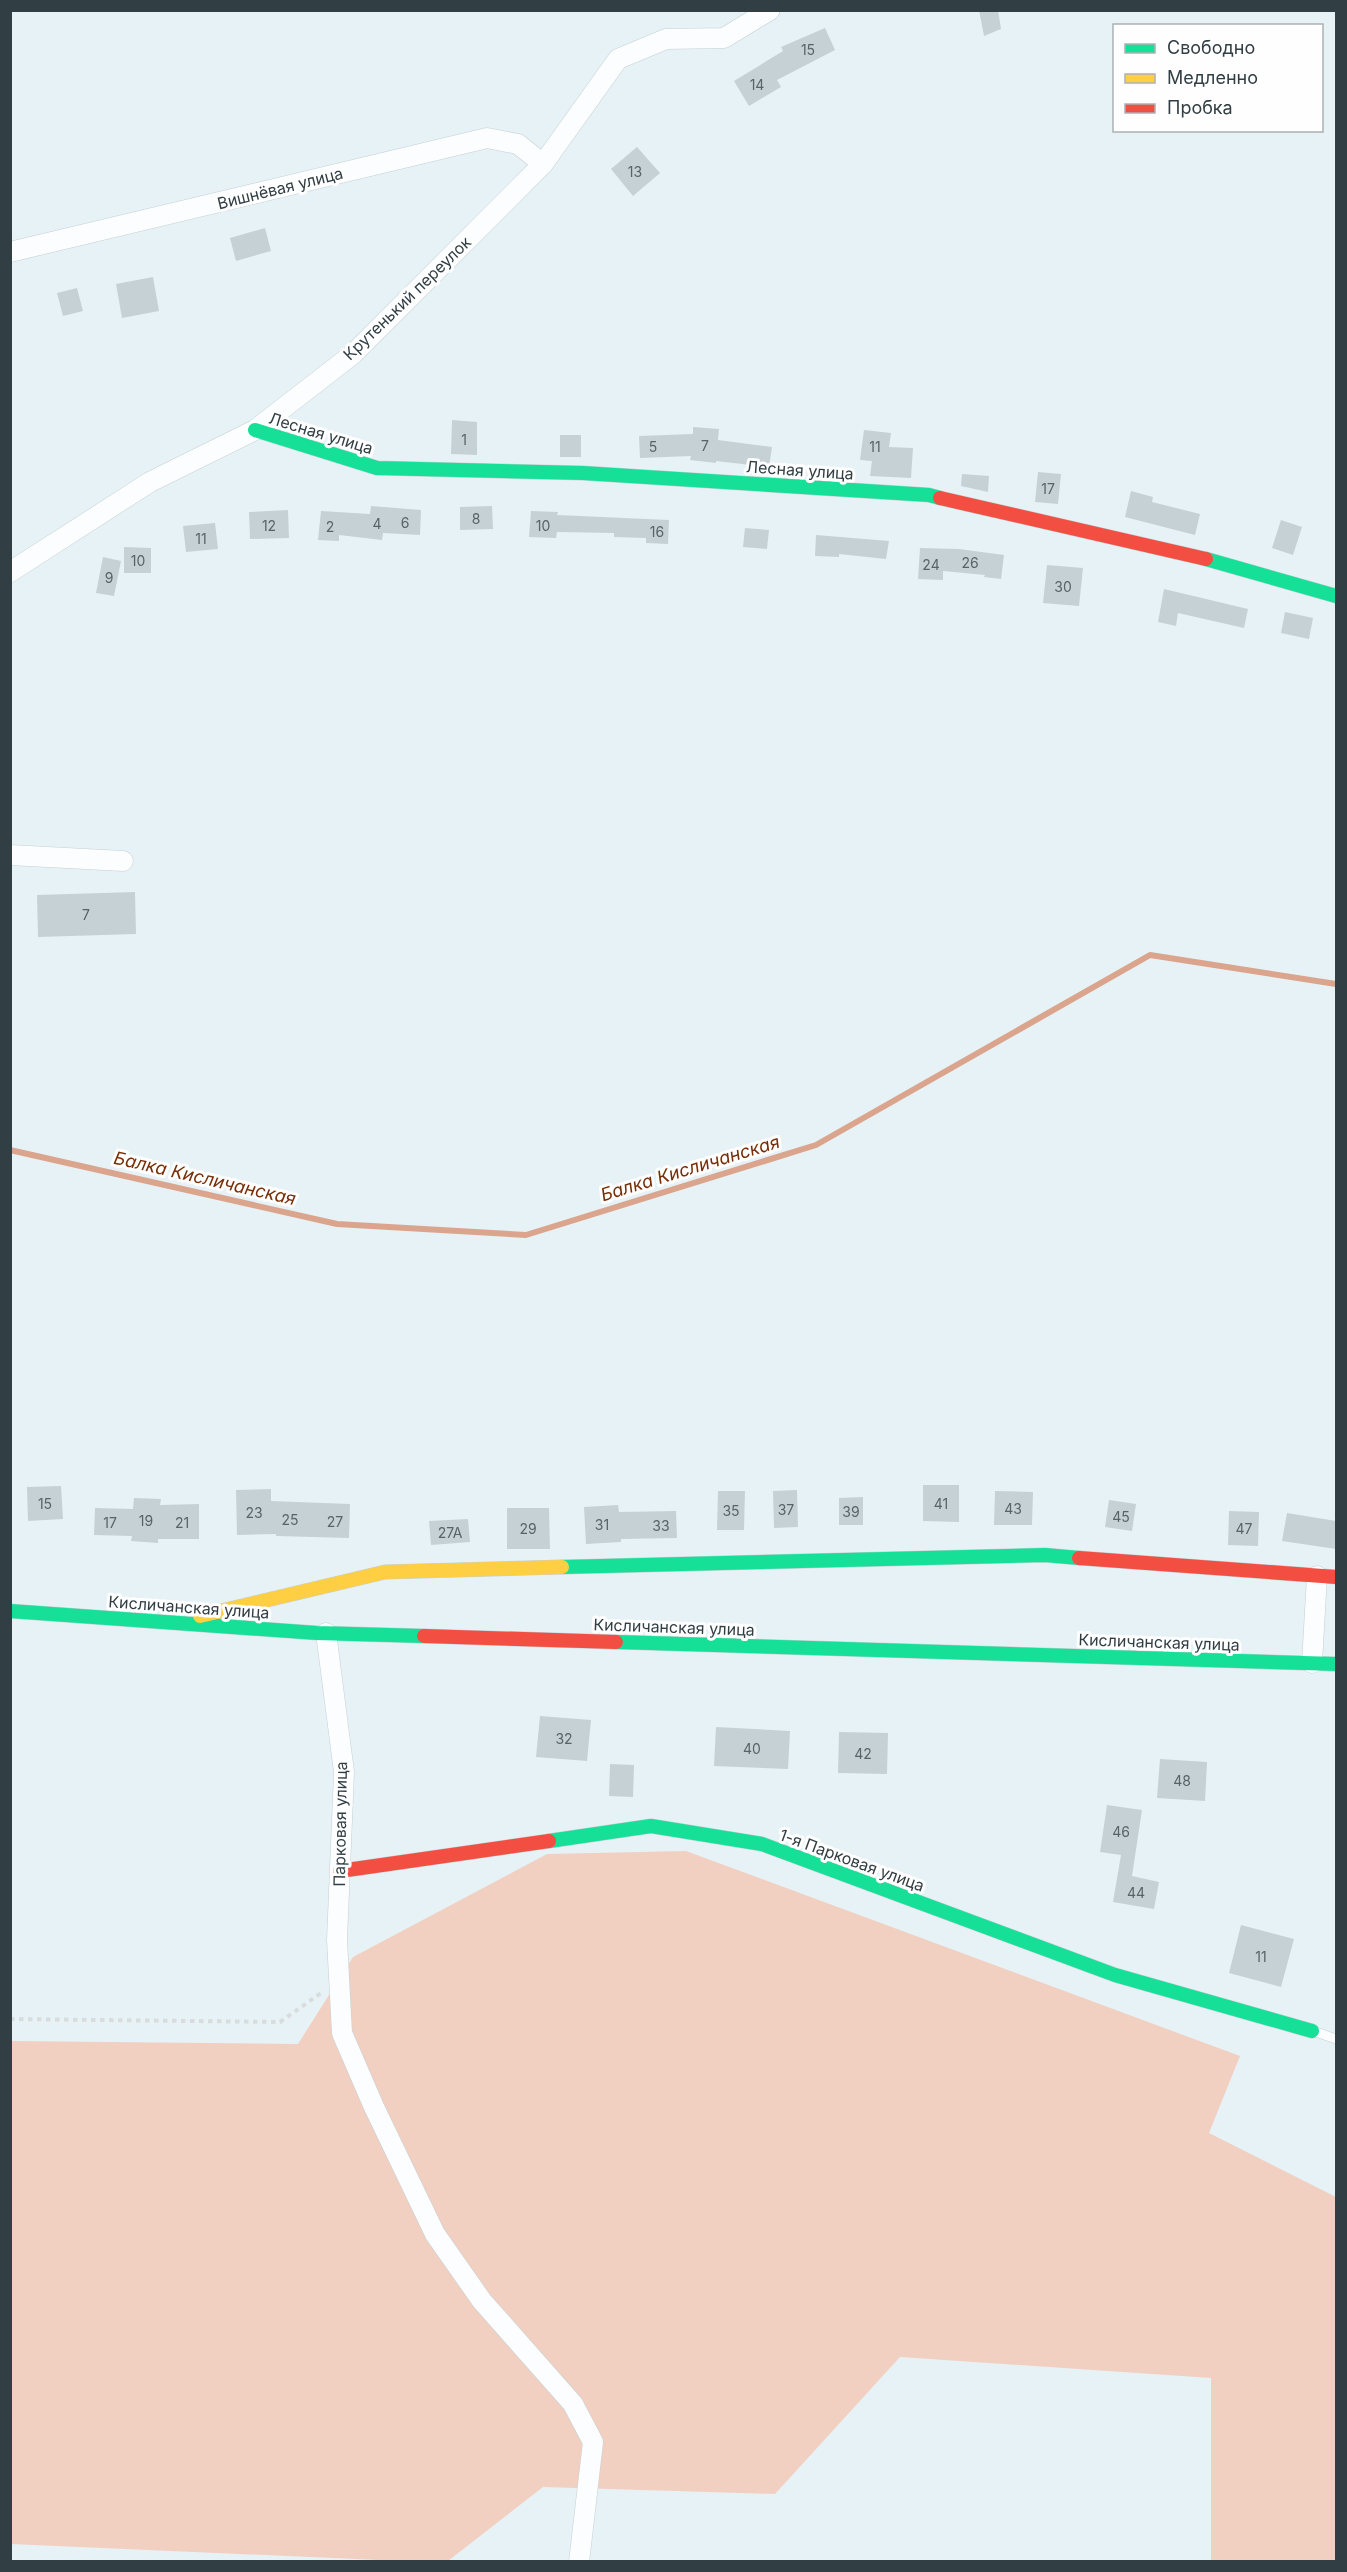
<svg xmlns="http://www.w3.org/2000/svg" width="1347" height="2572" font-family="Inter,sans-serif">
<rect width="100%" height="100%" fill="#e7f2f6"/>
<path fill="#f1d0c2" d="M686,1851L1240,2056L1209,2133L1336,2197V2561H1211V2378L900,2357L775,2494L543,2487L448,2561H401L11,2544V2041L298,2044L353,1957L547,1854Z"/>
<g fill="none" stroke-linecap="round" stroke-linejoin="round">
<path stroke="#daa48d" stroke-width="6" d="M10,1150L337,1224L526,1235L816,1145L1150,955L1336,984"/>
</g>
<g fill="#c6d1d6">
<path d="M979,10H998L1001,29L984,36Z"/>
<path d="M825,28L835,50L777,80L781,87L749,106L734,81L783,51L781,47Z"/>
<path d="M637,147L660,173L633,196L611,169Z"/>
<path d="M265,228L271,251L236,261L230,238Z"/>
<path d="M153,277L159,311L122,318L116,284Z"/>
<path d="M77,288L83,311L63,316L57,293Z"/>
<path d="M452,420L477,422V455L451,454Z"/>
<path d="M693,427L719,429L718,440L772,447L769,467L716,461V463L690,460L691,456L640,458L639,436L693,434Z"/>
<path d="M864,430L891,433L889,447L913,448L911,478L870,476L872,461L860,460Z"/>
<rect x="560" y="435" width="21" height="22"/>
<path d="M1038,472L1061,474L1058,504L1035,502Z"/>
<path d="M962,474L989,476L988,492L961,486Z"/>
<path d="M1131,491L1153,497L1152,502L1200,514L1195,535L1125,517Z"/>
<path d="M371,506L421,510L420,535L383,533L382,540L339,535V541L318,540L321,511L370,514Z"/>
<path d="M492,506L493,529L460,530V507Z"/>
<path d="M288,510L289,538L250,539L249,512Z"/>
<path d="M531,511L558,512L557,515L669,520L668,544L646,543V538L614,537V533L557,532L556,538L529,537Z"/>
<path d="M1281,520L1302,527L1293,555L1272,548Z"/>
<path d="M215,523L218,549L186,552L183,526Z"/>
<path d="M745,528L769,530L767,549L743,547Z"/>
<path d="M816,535L889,541L886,559L839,554V557L815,556Z"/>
<path d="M124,547L151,548V573H124Z"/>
<path d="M920,548L959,549L1004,555L1001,579L984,577L985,575L943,571V580L918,579Z"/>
<path d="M103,557L121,561L114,596L96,593Z"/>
<path d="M1047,565L1083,568L1079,606L1043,603Z"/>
<path d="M1164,589L1248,609L1244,628L1178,613L1176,626L1158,622Z"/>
<path d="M1285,612L1313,618L1309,639L1281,633Z"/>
<path d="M135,892L136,934L38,937L37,895Z"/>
<path d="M923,1485H959V1522L923,1521Z"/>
<path d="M61,1486L63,1519L28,1521L27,1487Z"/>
<path d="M271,1489V1501L350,1504L349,1538L276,1536V1534L237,1535L236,1490Z"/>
<path d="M797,1490L798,1527L774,1528L773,1491Z"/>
<path d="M718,1491H745L744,1530H717Z"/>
<path d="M995,1491L1033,1492L1032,1525H994Z"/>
<path d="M863,1497V1525H839V1498Z"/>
<path d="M134,1498L161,1499L160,1505L199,1504V1539H158V1543L131,1541L132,1536L94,1535L95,1508L133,1509Z"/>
<path d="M1109,1500L1136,1504L1132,1531L1105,1527Z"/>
<path d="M618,1505L619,1512L676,1511L677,1538L621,1539V1542L586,1544L584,1507Z"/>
<path d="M507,1508H549L550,1549H507Z"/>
<path d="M1229,1511L1259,1512L1258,1546L1228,1545Z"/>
<path d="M1287,1513L1336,1521V1549L1282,1541Z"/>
<path d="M468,1519L470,1542L431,1545L429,1521Z"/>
<path d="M540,1716L591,1720L587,1761L536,1757Z"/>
<path d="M716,1727L790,1731L788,1769L714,1766Z"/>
<path d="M839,1732L888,1733L887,1774L838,1773Z"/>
<path d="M1160,1759L1207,1762L1205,1801L1157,1798Z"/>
<path d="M610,1764L634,1765L633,1797L609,1796Z"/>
<path d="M1107,1805L1142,1810L1132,1876L1159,1882L1154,1909L1113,1902L1121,1855L1100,1852Z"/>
<path d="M1241,1925L1294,1939L1281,1987L1229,1973Z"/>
</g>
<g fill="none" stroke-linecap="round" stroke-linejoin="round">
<g stroke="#c5d0d4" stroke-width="10">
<path id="lane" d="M1313,2031L1336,2039"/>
</g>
<g stroke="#c5d0d4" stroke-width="21">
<g id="street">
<path d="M10,252L487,138L518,144L543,164"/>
<path d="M10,572L150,482L255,430L353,354L543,164L618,59L666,39L724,38L770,10"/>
<path d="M10,855L123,861"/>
<path d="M326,1633L344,1772L337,1940L342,2033L374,2107L435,2234L482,2301L573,2404L593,2442L579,2562"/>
<path d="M1312,1663L1317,1576"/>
</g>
</g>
<g stroke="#c5d0d4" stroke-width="15">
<g id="fast">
<path d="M255,430L377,468L583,473L929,495L940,498"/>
<path d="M1206,559L1336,596"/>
<path d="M562,1567L1045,1555L1079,1558"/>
<path d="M10,1611L317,1633L424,1636"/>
<path d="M616,1642L1336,1664"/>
<path d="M549,1841L651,1826L762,1844L1115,1975L1312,2031"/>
</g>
</g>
<g stroke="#c5d0d4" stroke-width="15">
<path id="slow" d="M200,1616L385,1572L562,1567"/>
</g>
<g stroke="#c5d0d4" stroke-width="15">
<g id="jam">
<path d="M940,498L1206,559"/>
<path d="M1079,1558L1336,1577"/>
<path d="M424,1636L616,1642"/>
<path d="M340,1871L549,1841"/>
</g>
</g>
<path stroke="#d9dcdd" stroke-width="4" stroke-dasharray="4.5 4.5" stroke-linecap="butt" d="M10,2019L280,2022L321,1993"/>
<use href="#lane" stroke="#fbfdfe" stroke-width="9"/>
<use href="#street" stroke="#fbfdfe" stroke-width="20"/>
<use href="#fast" stroke="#16e098" stroke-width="14"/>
<use href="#slow" stroke="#ffcf43" stroke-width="14"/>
<use href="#jam" stroke="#f24e42" stroke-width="14"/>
</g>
<g text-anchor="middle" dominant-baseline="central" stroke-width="6" stroke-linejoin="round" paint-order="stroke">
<g font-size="14" fill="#566368">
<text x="808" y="49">15</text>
<text x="757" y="84">14</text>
<text x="635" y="171">13</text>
<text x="464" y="439">1</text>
<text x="705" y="445">7</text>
<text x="653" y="446">5</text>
<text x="875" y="446">11</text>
<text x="1048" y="488">17</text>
<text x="476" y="518">8</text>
<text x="405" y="522">6</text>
<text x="377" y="523">4</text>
<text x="269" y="525">12</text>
<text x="543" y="525">10</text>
<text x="330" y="526">2</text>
<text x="657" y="531">16</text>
<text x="201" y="538">11</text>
<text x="138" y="560">10</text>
<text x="970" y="562">26</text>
<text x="931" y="564">24</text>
<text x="109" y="577">9</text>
<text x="1063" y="586">30</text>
<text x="86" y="914">7</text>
<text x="45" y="1503">15</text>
<text x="941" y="1503">41</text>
<text x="1013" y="1508">43</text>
<text x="786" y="1509">37</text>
<text x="731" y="1510">35</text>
<text x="851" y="1511">39</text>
<text x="254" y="1512">23</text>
<text x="1121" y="1516">45</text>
<text x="290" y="1519">25</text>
<text x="146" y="1520">19</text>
<text x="335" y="1521">27</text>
<text x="110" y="1522">17</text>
<text x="182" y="1522">21</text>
<text x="602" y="1524">31</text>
<text x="661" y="1525">33</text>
<text x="528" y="1528">29</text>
<text x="1244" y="1528">47</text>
<text x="450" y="1532">27А</text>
<text x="564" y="1738">32</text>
<text x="752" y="1748">40</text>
<text x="863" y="1753">42</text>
<text x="1182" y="1780">48</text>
<text x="1121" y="1831">46</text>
<text x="1136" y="1892">44</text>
<text x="1261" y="1956">11</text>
</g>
<g font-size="16" fill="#313e43" stroke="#fefefe">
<text transform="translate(280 188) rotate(-14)">Вишнёвая улица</text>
<text transform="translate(407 298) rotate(-44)">Крутенький переулок</text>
<text transform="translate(321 433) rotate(17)">Лесная улица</text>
<text transform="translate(800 470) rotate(4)">Лесная улица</text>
<text transform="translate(189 1607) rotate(4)">Кисличанская улица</text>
<text transform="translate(674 1627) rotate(2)">Кисличанская улица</text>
<text transform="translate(1159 1642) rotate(2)">Кисличанская улица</text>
<text transform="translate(340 1824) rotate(-89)">Парковая улица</text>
<text transform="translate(852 1860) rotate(20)">1-я Парковая улица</text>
</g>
<g font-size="18" font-style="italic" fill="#772d05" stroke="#fefefe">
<text transform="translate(690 1168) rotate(-17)">Балка Кисличанская</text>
<text transform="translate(205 1178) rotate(13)">Балка Кисличанская</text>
</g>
</g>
<rect width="1347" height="2572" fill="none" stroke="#313e43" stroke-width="24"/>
<rect x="1113" y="24" width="210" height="108" fill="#fefefe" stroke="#acb1b3" stroke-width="1.5"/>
<rect x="1125" y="44" width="30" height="9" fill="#16e098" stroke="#acb1b3" stroke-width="1.5"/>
<text x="1167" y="54" font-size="18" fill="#313e43">Свободно</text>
<rect x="1125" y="74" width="30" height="9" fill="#ffcf43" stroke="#acb1b3" stroke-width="1.5"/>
<text x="1167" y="84" font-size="18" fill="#313e43">Медленно</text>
<rect x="1125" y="104" width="30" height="9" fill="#f24e42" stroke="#acb1b3" stroke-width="1.5"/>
<text x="1167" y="114" font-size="18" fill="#313e43">Пробка</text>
</svg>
